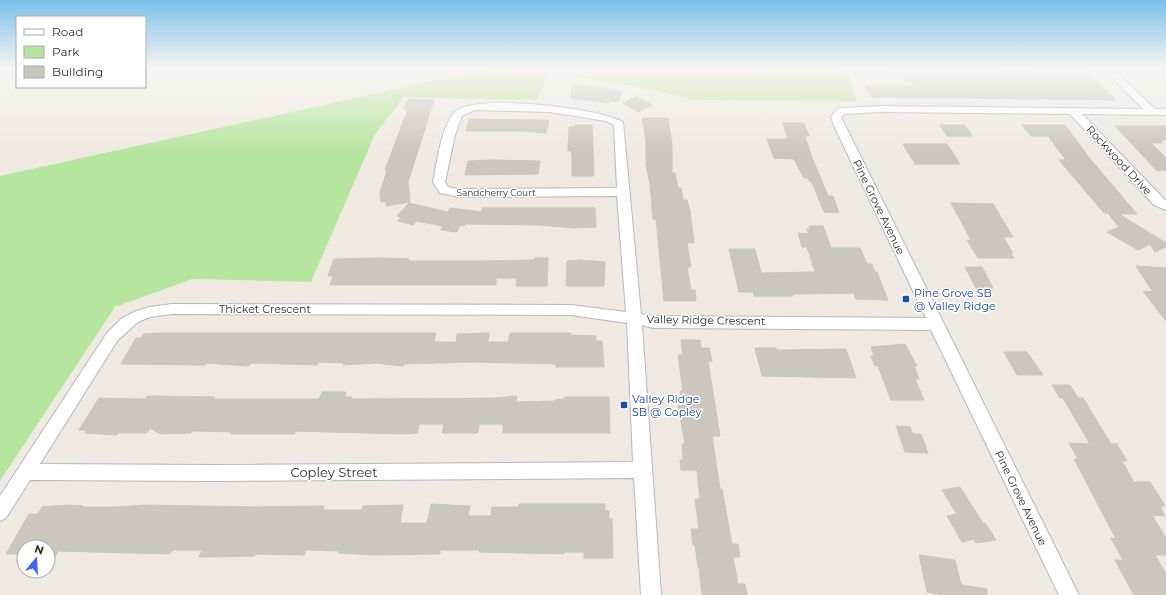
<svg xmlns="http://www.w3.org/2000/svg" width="1166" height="595" font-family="Montserrat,sans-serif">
<rect width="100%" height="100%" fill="#efe9e1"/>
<path fill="#b6e59e" d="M492,68H836L847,70L857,101L695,100L633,86L550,73L536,100L404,97L375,134L311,282L192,279L115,307L0,481V176Z"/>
<g fill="#cbc7bf" stroke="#cbc5ba">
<path d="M878,68H998L1001,72L1035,73L1031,68H1084L1116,100L871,97L865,86H921Z"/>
<path d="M572,85L604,88L622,91L618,102L610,101L609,103L571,98Z"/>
<path d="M637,96L652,105L638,112L623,103Z"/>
<path d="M408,99L434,100L408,182L410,202L386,206V201L381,202L380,192L387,171L385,170L408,109H404Z"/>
<path d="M642,118H668L672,145V173H675L678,188H681L683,200H687L690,211L694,243H687L691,267H687L691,290H695L696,301H664L656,219H653L650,184L646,165V140Z"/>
<path d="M469,119L538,120H549L546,133L524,131H466Z"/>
<path d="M783,123H804L809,136H805L811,155L828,196H833L839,213L824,212L812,182H810L808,178H804L794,159L774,158L767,139H788Z"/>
<path d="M575,125H592L594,176H572V155L571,151H568L569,127H575Z"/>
<path d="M940,125H965L972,136H947Z"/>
<path d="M1022,125H1065L1091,160L1137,214H1119L1166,243V247L1155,252L1150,244L1138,250L1107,232L1119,227L1108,213H1104L1059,160H1066L1048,136H1031Z"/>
<path d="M1115,126H1166V140H1160L1163,143H1151L1166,158V170L1157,171Z"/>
<path d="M903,144H947L960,164H915Z"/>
<path d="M490,160L540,161L538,174L465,175L468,161Z"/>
<path d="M409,203L448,212L450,208L482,212V208H595L596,227L574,228L539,225L465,224L464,226L460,225L457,232L441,230L443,226L416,221L413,225L398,221L401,217L397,216Z"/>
<path d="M951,203L993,204L1013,237H1003L1013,253H1010L1014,258H978L967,240H971Z"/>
<path d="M809,226H823L831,248H860L867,264H872L875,272H877L888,300L856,299L854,293L792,294L793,296H754L753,292H739L729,249H755L761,273L815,272L807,247H802L798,233L809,234L807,229H810Z"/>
<path d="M379,258L409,259V261H485L535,260V258H548L547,286H516L517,278H496V285H330L333,276H328L334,259Z"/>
<path d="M580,260L605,262L604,286H566L567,261Z"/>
<path d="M1136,266L1166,268V321L1143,291L1153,292Z"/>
<path d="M965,267H982L993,288H976Z"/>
<path d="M160,333H436L434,342H456L457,334L489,333L488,342H508L510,333H571V335L596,336V341H602L604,367H556V364L472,362L404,364L403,366L375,363L343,365L344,363L318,362L317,365L251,363L249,366L206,363L205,365L121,364L136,338H141L144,334Z"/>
<path d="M681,340H700L701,348H709L712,361H708L720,436H712L720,489H722L732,544H738L740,557H733L738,584H745L747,595H702L699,567H698L695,545H693L691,529H699L695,499H700L697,470H681L680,460H683L682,444H685L678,405H682L680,391H683L678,355H683Z"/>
<path d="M905,344L917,366H914L919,379H915L924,400H891L878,366H875L871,356H874L871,347Z"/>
<path d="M755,348H776L777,350L846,349L856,378L762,376Z"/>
<path d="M1004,352H1027L1043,375H1017Z"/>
<path d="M1052,385H1070L1078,398H1083L1111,444H1117L1127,461H1122L1134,482H1150L1165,506H1160L1165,516L1152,515L1166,538V555H1155L1166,574V595H1134L1115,560H1123L1111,538L1116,539L1074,459H1078L1069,443L1090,444L1063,398H1060Z"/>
<path d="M322,392H346L345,397H352L351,399L495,398L517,396L516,402L555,401V400L565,399V397H609L610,433H503V424H479L478,433H442L444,424H419L417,433L401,434L295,431V434H231L232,432L192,431L191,433L160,434L150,428L147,433H118L117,435L85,433L86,430H79L99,398L145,399L147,396L215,397L213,399H319Z"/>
<path d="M896,426L910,427L913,434H921L928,453L905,452Z"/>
<path d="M960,487L983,523H985L996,540L976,543L974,539L962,542L947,516L957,514L942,490Z"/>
<path d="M431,504L470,506L468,516H491L492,507H519V504H605V511H609V519H612L613,558H584V552H564V554L479,552L480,550H440V554L374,555L339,553L340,551L305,550L304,555L255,554L254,556L211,557H199L202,550H173L169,554L58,551L48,569V547H24V554H6L29,514H38L42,507L67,505L83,506L82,507H118L144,505L249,507L324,506L323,510H362L363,506L403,505L400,523H427Z"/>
<path d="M919,555L955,560L960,581L962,585L987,589V595H943L927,592Z"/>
</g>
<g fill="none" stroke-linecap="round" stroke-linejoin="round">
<g stroke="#b4b7c1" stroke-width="2">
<path id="street" d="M1102,68H1112L1155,109H1166V115L1082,114L1166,201V210L1154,205L1070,114L881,112L844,114L841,117L1079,595H1059L931,330L653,328L642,325L661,595H641L634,478L212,481L30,480L6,518L0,521V496L107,333L121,319L136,311L150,307L172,304L571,305L626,312L617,196L459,197L440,193L433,182C437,163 441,127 454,113C473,92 599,108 623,122L641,314L653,316L926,318L835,128L831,117C834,113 836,109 841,108L881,106L1143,109ZM475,110L550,112L606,121L614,125L617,188L459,189L448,187L445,182L455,135L462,116ZM172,314L571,315L627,323L633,462L212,465L40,464L117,341L138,322L150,317Z"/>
</g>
<use href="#street" fill="#fff" fill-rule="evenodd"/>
</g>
<linearGradient id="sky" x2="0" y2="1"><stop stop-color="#7abfeb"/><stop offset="0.45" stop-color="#f8f5f2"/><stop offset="1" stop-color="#f8f5f2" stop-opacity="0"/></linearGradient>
<rect width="1166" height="152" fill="url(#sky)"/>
<g fill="#1a4fb4" stroke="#fff" stroke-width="1.5">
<rect x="902" y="295" width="8" height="8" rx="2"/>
<rect x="620" y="401" width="8" height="8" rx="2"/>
</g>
<g text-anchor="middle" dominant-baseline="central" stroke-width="3" stroke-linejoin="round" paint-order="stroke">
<g font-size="9" fill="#2e2e2e" stroke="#fff">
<text x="496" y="192">Sandcherry Court</text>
</g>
<g font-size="11" fill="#2e2e2e" stroke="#fff">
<text transform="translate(1119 160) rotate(47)">Rockwood Drive</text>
<text transform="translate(879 207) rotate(64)">Pine Grove Avenue</text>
<text x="265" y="309">Thicket Crescent</text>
<text transform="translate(706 320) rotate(1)">Valley Ridge Crescent</text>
<text transform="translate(1021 498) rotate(64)">Pine Grove Avenue</text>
</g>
<g font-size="11" fill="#164399" stroke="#fff" text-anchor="start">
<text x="914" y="293">Pine Grove SB<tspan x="914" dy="13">@ Valley Ridge</tspan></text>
<text x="632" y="399">Valley Ridge<tspan x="632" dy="13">SB @ Copley</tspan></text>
</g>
<g font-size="13" fill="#2e2e2e" stroke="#fff">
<text x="334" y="472">Copley Street</text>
</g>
</g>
<rect x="16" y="16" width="130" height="72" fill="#ffffff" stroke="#ababab"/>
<rect x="24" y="29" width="20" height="6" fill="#ffffff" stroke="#ababab"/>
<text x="52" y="36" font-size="12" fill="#2e2e2e">Road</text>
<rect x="24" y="46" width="20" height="12" fill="#b6e59e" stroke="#ababab"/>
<text x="52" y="56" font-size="12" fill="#2e2e2e">Park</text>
<rect x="24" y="66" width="20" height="12" fill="#cbc7bf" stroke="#ababab"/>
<text x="52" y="76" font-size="12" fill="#2e2e2e">Building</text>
<g transform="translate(36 559) rotate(18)"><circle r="19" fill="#ffffff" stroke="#ababab"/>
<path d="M0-3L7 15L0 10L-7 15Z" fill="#4264fb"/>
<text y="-6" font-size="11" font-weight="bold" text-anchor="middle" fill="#2e2e2e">N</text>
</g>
</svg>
